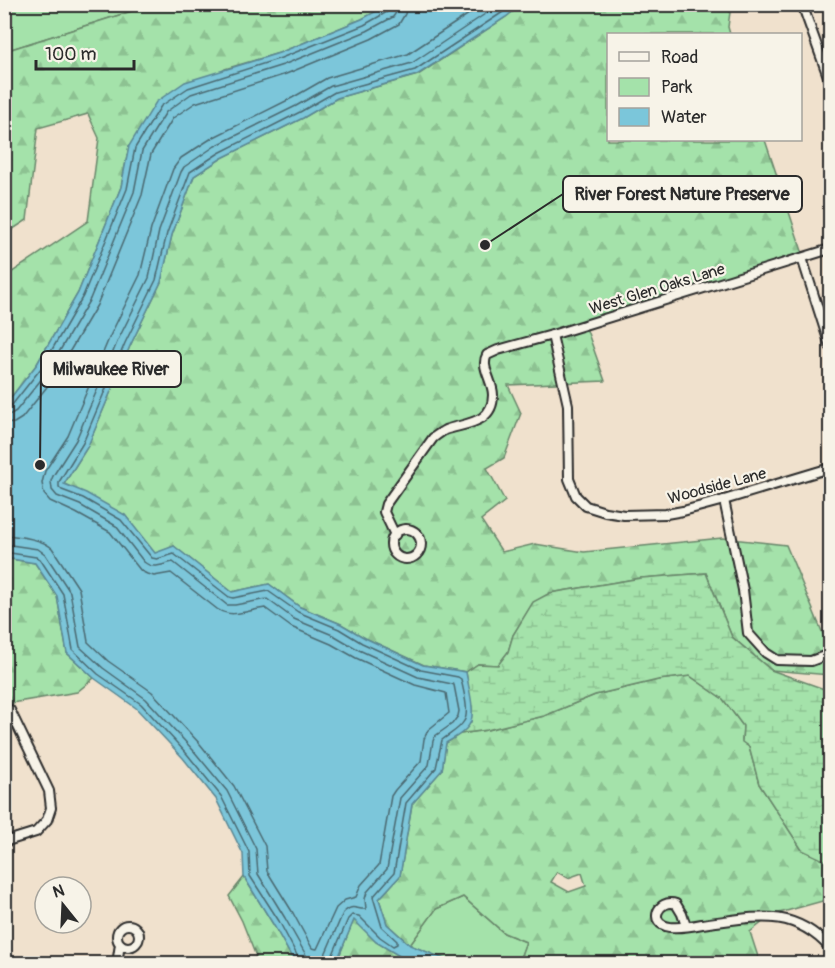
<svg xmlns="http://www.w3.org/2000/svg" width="835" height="968" font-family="Pangolin,sans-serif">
<defs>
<pattern id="forest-firs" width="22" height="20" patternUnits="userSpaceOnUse" patternTransform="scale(1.5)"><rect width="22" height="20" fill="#a4e2aa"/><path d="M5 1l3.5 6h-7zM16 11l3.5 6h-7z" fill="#8dc292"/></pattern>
<pattern id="wetland-marsh" width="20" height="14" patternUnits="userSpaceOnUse" patternTransform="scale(1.5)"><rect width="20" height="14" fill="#a4e2aa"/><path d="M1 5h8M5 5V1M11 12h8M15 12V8" fill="none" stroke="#8dc292"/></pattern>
</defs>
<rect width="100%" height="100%" fill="#f0e1cd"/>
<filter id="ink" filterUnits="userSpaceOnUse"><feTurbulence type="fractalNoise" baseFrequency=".0167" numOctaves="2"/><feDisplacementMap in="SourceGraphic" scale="12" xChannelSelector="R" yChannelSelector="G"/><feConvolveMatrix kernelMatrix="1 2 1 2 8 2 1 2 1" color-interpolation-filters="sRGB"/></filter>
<g filter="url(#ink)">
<g fill="#a4e2aa" stroke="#68866a" stroke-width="1.5">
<path d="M5,5H151L5,51Z"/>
<path d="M463,897L504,933L526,942L518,964L428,963L446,960L410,945L436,909Z"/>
</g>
<g fill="url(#forest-firs)" stroke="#68866a" stroke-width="1.5" fill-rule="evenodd">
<path d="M151,5H389L362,19L279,53L225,69L129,146L121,187L78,293L37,364L5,405V277L88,221L99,138L88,114L38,128L27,220L7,233L5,231V51Z"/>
<path d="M521,5H731L728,27L730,34H608V140H765L803,254L584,322L605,381L508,385L521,413L504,458L487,468L505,501L481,520L502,552L535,544L584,552L722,538L786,545L823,634L830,639V675L771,670L732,637L706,573L641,578L550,593L533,603L513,635L508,652L498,665L478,664L466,672L424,665L365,638L341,624L300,607L269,584L232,592L174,546L155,554L125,515L64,484L88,446L130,346L161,282L172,235L194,176L222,158L303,118L337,98L418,75L506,17Z"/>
<path d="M5,558L35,563L57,596L67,653L94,678L77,692L5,704Z"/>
<path d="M690,676L723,699L743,726L742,741L749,747L759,784L802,850L830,863V899L772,915L750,932L760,963H518L526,942L504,933L463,897L436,909L410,945L387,924L379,899L400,876L412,804L442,770L446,743L460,734L487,730L544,716L595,695L658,680ZM557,872L568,878L582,873L586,886L569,892L551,882Z"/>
<path d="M244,877L273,924L295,963H259L257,959L242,921L229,896Z"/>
<path d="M354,919L376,942L411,963L336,964Z"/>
</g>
<path fill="url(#wetland-marsh)" stroke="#68866a" stroke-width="1.5" d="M706,573L732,637L771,670L830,691V863L802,850L759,784L749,747L742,742L743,726L723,699L690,676L658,680L595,695L544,716L487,730L460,734L471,722L472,710L466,672L478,664L498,665L508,652L513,635L533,602L550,593L641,578Z"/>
<path fill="#7bc6da" stroke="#5b8894" stroke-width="1.5" d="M389,4L521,5L506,17L417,75L337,98L303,118L222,158L194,176L172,235L161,282L130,346L88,446L64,484L86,493L125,515L155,553L174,546L232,592L269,584L300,607L341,624L365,638L423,665L466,672C468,685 475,709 471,721C468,731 454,738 446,743L442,770L412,804L400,876L379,899L387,924L410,945L447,960L428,963H411L376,942L354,920L336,963H295L273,924L244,877L243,854L216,799L183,758L136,708L94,678L67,653L57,596L35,563L5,558V405L37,364L78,293L121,187L129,146L156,102L185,82L279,53L362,19Z"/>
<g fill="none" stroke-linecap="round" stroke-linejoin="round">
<g stroke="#4b6971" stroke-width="1.5">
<path d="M4,408L12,405L42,367L83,296L127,189L135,148L161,106L188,88L281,58L364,25L387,12L390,9V4"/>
<path d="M4,415L11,414L16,411L48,371L90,299L134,192L142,151L166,112L191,94L283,65L367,31L393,17L397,11L398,4"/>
<path d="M4,424L14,423L22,418L54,378L97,305L142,195L151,154L173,118L195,103L286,74L371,39L399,24L405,14L407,4"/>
<path d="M4,535C19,536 40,538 52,548L79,589L88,642L108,661L152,692L200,744L234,786L265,846L267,871L293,913L312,948L317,949L336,908L345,900L356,897L361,885L379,865L391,796L395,790L421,761L424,739L428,730L449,713L446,693L415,685L356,658L331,644L291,627L265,608C248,610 232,619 217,609L171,573L154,576L147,574L141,571L110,532L76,513L50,501L44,494L42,483L45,471L68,436L110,336L140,275L151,229L173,169L181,158L212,138L292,98L327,78L408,54L484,4"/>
<path d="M4,544L38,549L45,554L70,592L80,647L103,668L146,699L193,750L227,791L256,849L258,874L285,918L306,955L307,964"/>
<path d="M4,552L36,557L40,559L63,594L73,650L98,674L141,704L187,754L221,796L249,852L250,876L279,921L299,959L300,964"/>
<path d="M323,964L324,957L343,913C353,903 356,910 366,909L365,899L367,892L387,869L400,798L429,765L433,741L435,736L452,724L458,716L459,711L454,685L452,684L418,677L359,650L335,636L294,619L267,599L235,605H227L173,562C162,564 154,570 144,562L116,526L80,505L57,496L52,490L51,481L53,476L76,440L118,340L149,278L159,231L181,172L184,167L215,146L296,106L331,86L412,63L500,4"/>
<path d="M330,964L331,959L348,919L352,915L359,916L380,937L393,946L397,944V941L382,927L373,897L394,873L406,803L436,768L442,740C449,734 459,730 464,721C470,713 463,689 461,679L458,677L421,670L362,643L339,629L298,612L268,591L233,598L229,597L174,554L157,559L152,558L121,520L83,498L62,490L59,487V482L83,443L125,343L156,280L167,233L190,172L219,153L300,112L335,92L415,70L503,12L512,4"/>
</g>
<g stroke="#2b2b2b" stroke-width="12">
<g id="minor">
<path d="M802,4L830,82"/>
<path d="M802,258L830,346"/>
<path d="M552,335L568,405L569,479L576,496L586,506L605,512L624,515L666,514L683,511L724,500L830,468"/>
<path d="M724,500L743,590L748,633L766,653L777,660L811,661L830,654"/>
<circle cx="406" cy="544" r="15"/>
<path d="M395,535L384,512L386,504L433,438C437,435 441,432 445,430C465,423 493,424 493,395C493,381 480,367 487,355L498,350L552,335L830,249"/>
<path d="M4,711L10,710L49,791L51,808L47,820L36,832L4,842"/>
<circle cx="128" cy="936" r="11"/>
<path d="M686,926L682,914L676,904C658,898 647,924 670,927C680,928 692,926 702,924C753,918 791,905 830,948"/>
<path d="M117,964L120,944"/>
</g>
</g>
<use href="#minor" stroke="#f7f3e8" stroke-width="8"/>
</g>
</g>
<g text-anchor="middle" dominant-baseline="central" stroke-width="4.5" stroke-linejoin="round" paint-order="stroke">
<g font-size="16" fill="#2b2b2b" stroke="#f7f3e8">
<text transform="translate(657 289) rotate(-17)">West Glen Oaks Lane</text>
<text transform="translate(717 486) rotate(-15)">Woodside Lane</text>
</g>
</g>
<path fill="none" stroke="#2b2b2b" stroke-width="2" d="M485 245L563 194M40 465L41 369"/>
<g fill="#2b2b2b" stroke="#f7f3e8" stroke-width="2">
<circle cx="485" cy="245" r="6"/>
<circle cx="40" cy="465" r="6"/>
</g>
<g fill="#f7f3e8" stroke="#2b2b2b" stroke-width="2">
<rect x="563" y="176" width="239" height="36" rx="6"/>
<rect x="41" y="351" width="140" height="36" rx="6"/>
</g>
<g font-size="18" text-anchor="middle" font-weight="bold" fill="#2b2b2b">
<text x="682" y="200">River Forest Nature Preserve</text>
<text x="111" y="375">Milwaukee River</text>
</g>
<rect width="835" height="968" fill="none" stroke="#f7f3e8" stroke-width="24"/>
<rect x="12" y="12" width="811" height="944" fill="none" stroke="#2b2b2b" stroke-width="2" filter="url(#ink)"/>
<rect x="607" y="33" width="195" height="108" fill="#f7f3e8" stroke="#a5a39c" stroke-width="1.5"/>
<rect x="619" y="52" width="30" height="9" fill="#f7f3e8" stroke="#a5a39c" stroke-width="1.5"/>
<text x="661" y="63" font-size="18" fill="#2b2b2b">Road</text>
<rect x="619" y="78" width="30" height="18" fill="#a4e2aa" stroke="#a5a39c" stroke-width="1.5"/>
<text x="661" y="93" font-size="18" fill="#2b2b2b">Park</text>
<rect x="619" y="108" width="30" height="18" fill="#7bc6da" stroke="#a5a39c" stroke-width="1.5"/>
<text x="661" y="123" font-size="18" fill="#2b2b2b">Water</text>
<g transform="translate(63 905) rotate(342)"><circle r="28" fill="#f7f3e8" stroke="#a5a39c" stroke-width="1.5"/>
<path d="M0-4.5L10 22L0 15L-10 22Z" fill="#2b2b2b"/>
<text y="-9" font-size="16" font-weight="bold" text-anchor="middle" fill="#2b2b2b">N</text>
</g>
<path d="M36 60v9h98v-9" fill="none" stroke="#2b2b2b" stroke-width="3"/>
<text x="45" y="60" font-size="18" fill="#2b2b2b" stroke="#f7f3e8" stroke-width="4.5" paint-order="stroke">100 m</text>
</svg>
